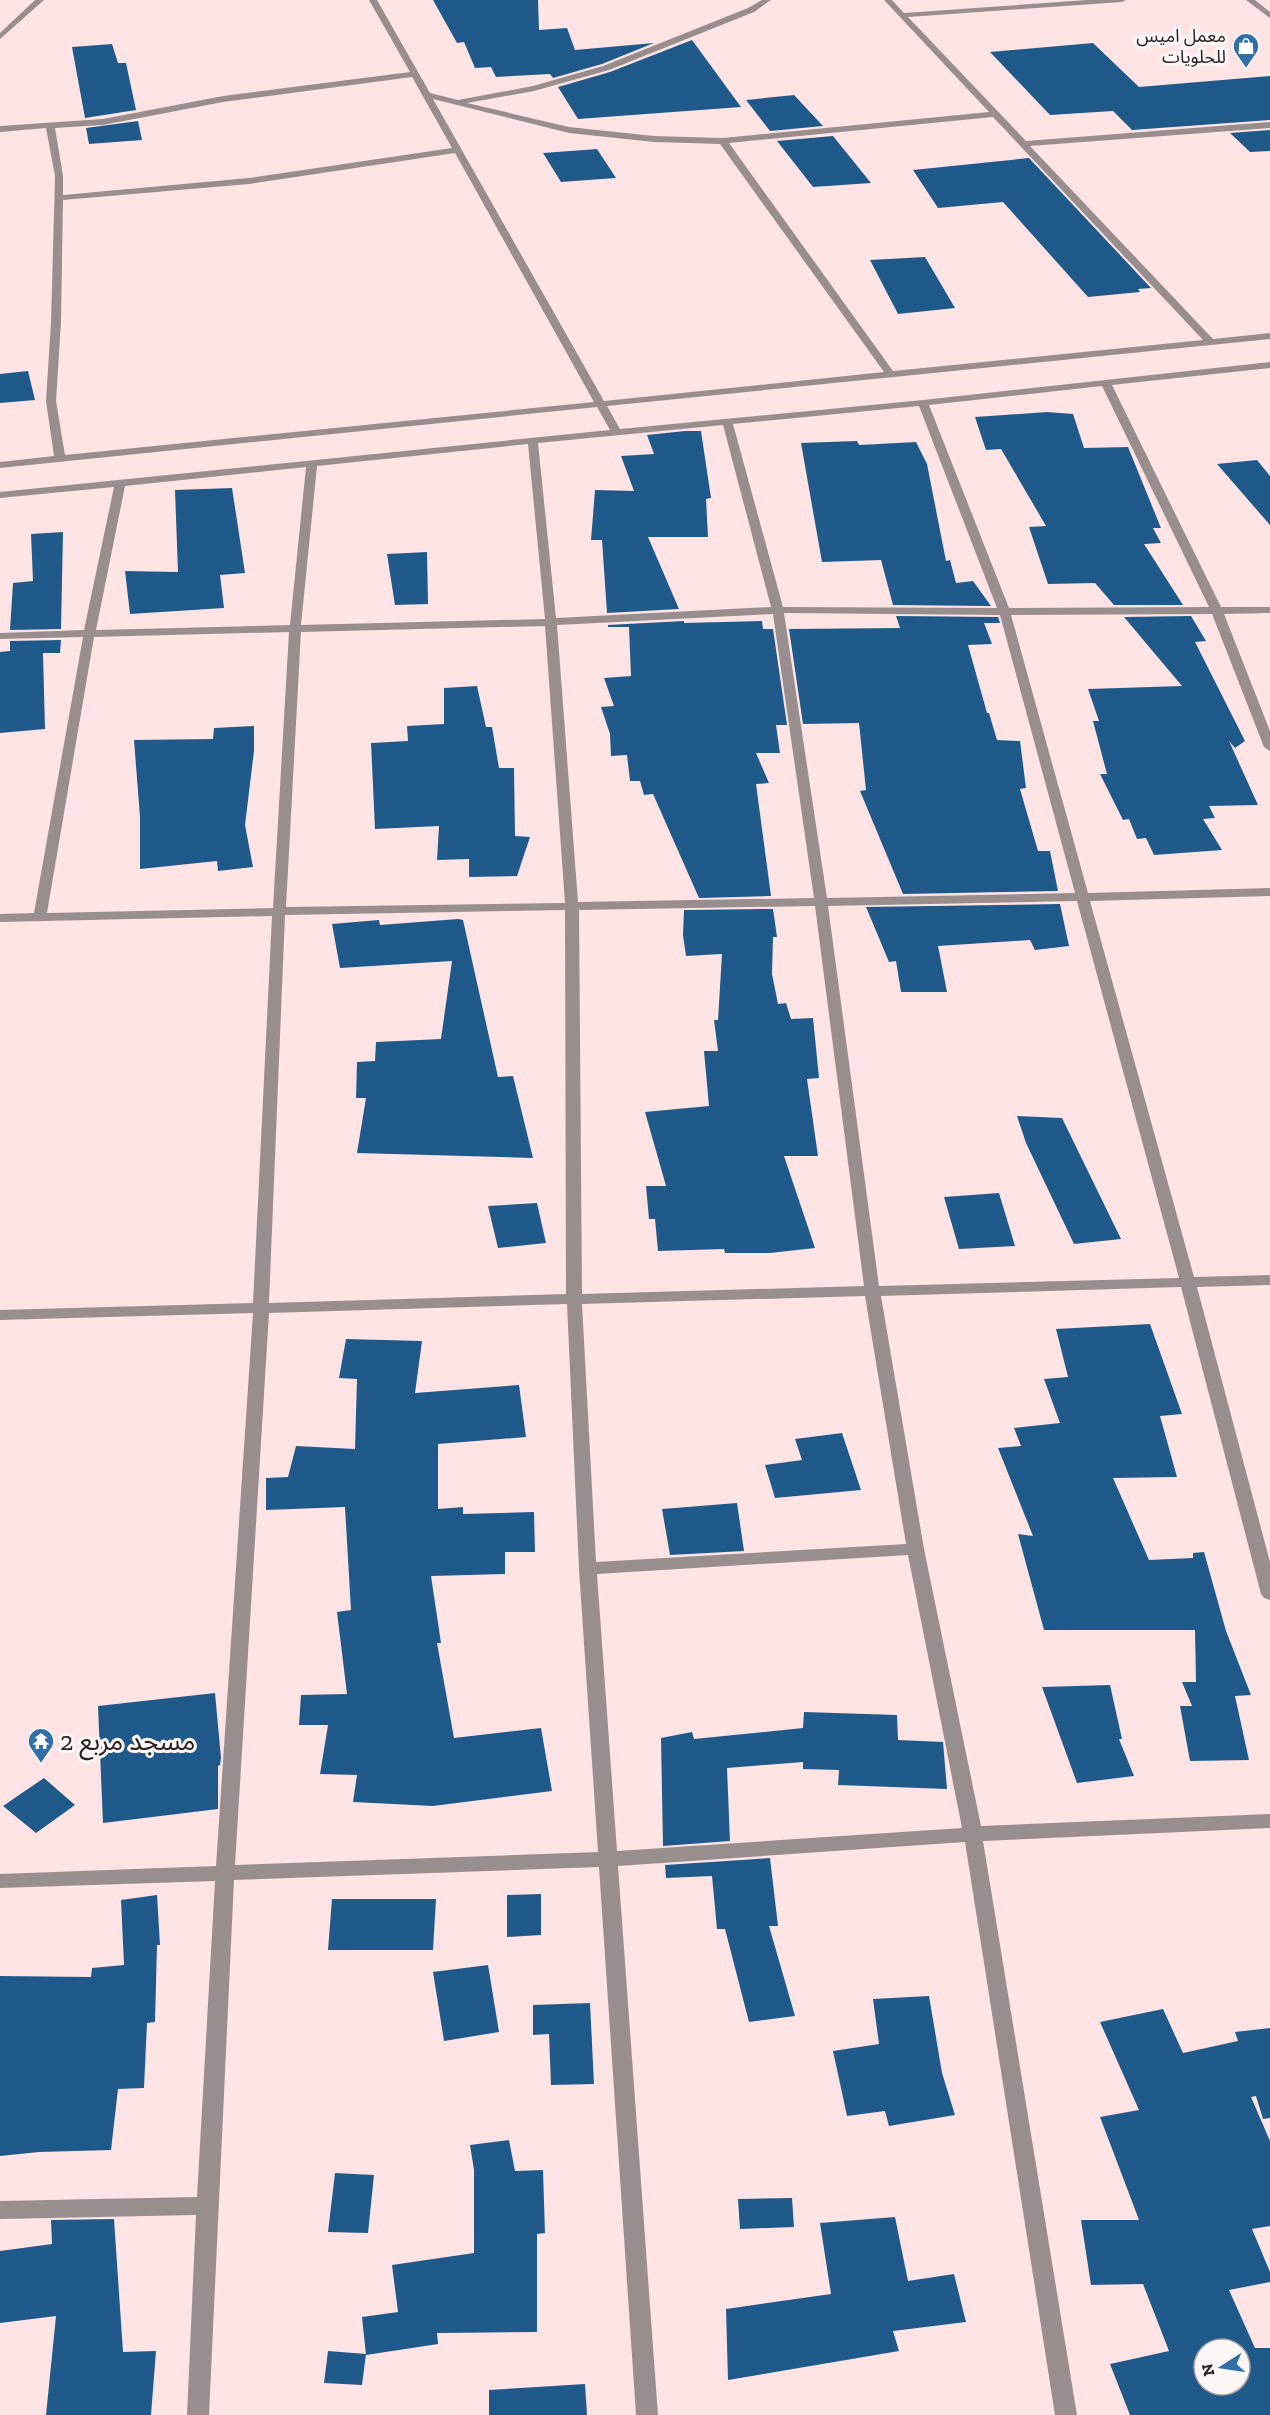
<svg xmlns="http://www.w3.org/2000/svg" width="1270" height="2415" font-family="'Zilla Slab','Noto Sans Arabic',serif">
<rect width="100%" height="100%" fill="#fee4e5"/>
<g fill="#205a8a" fill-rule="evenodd">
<path d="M433,0H538L539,30L567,28L575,50L654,43L602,64L553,78L550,74L496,77L491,67L475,68L464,42L457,43Z"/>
<path d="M692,40L741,107L578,119L558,87L610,72Z"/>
<path d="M1093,43L1139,87L1270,76V120L1132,130L1113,111L1050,115L990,52Z"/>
<path d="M112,44L118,63H126L136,110L85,118L72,47Z"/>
<path d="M794,95L823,126L770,131L746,100Z"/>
<path d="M138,121L142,140L89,144L86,128Z"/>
<path d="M1270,130V151L1250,152L1230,133Z"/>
<path d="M833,136L871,183L813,187L777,141Z"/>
<path d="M597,149L616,178L561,182L543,153Z"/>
<path d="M1029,158L1151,288L1138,289L1140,292L1088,297L1003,202L938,208L913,170Z"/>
<path d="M925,257L955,308L898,314L870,260Z"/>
<path d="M28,371L35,400L0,403V374Z"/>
<path d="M1047,412L1073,414L1084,448L1128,447L1161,528H1153L1161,543L1144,544L1183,605H1114L1095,583L1048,584L1029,527L1046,526L1001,449L986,450L975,417Z"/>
<path d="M685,431H701L711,498L706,499L708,537H648L679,609L607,613L602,540H591L595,490L634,491L621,456L654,454L647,435Z"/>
<path d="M857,441L859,445L916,442L927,464L946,561L950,560L956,583L973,581L991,606L893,605L881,560L822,562L801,443Z"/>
<path d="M1257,460L1270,476V525L1217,464Z"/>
<path d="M232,488L245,573L220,575L224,608L130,614L125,571L178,572L175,490Z"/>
<path d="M63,532L61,629L10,630L13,583L33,581L31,534Z"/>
<path d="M427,552L428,604L395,605L387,554Z"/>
<path d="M896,616L998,617L1000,623H984L992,644L968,645L987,713H989L997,740L1020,741L1026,788L1020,789L1038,851H1050L1058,891L903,894L860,791L866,790L859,723L803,724L789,629L900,628Z"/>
<path d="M1191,616L1206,641L1195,642L1245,741L1235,748L1229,741L1258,805L1209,806L1215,818L1203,819L1222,850L1154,855L1146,838L1137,839L1129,819L1123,820L1100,774H1107L1093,721H1099L1088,689L1182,686L1124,617Z"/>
<path d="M684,621V623L762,621L763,629H773L787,725H776L780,753H756L769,783L756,784L771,896L699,898L653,794L644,795L640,781H630L627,755L611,756L610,734L601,707L614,706L604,678L631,676L629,627H608V625Z"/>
<path d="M61,640L60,653H43L45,729L0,733V652L10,651V641Z"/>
<path d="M477,686L486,727H492L499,768H514L515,836L530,837L517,876L469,877V859L437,860L439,826L375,829L371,743L408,741L407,726L444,724V688Z"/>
<path d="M254,726V751L245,825L253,867L218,871L217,861L140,869V817L134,740L213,739L214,728Z"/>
<path d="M1060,904L1069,946L1035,950L1030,940L938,946L947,992H901L896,961L889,962L866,907Z"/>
<path d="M773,909L777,937H773L772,974L778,1004L786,1003L791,1019L813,1018L819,1078L807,1079L818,1156H784L815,1248L770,1253H725L724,1249L658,1251L655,1219H649L646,1186H666L645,1112L709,1106L704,1051H718L714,1020H718L722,954L686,956L683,935L684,910Z"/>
<path d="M458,919L463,920L498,1077L513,1076L533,1158L357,1153L366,1098H356L357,1062L375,1061L376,1042L441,1039L452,961L340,968L332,924L379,920L380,925Z"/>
<path d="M1017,1116L1062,1118L1121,1239L1074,1244L1026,1143Z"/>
<path d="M999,1193L1015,1246L959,1249L944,1197Z"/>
<path d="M537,1203L546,1243L498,1248L488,1206Z"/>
<path d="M1150,1324L1182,1414L1160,1416L1177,1477L1113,1478L1149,1560L1193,1558V1553L1204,1552L1226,1631L1251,1695L1235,1696L1249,1760L1190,1761L1180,1706H1192L1182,1682H1196L1195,1630H1044L1018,1534L1033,1536L998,1448L1021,1446L1014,1428L1060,1423L1044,1379L1068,1377L1056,1329Z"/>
<path d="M346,1339L422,1341L415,1393L519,1385L526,1437L438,1444V1509L463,1507V1514L534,1512L535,1552H505V1574L431,1576L441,1643H437L454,1738L541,1728L552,1791L433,1806L353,1802L357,1775L320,1774L328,1725H299L301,1695L347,1694L337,1612L351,1610L345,1507L266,1510V1478L288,1477L296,1446L355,1449L357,1379L339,1378Z"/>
<path d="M842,1433L861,1490L775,1498L765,1465L802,1460L795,1439Z"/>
<path d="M737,1503L744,1551L670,1555L662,1509Z"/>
<path d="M1110,1685L1122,1739H1119L1134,1776L1077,1783L1042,1687Z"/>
<path d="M215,1693L221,1758L220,1765L218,1766V1809L103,1823L98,1706Z"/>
<path d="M804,1712L897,1715L898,1740L943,1742L947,1789L838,1785L839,1770L803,1769V1762L727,1768L730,1841L663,1846L661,1738L692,1732L694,1739L803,1728Z"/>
<path d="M44,1778L75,1805L36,1833L3,1806Z"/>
<path d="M770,1858L778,1926H769L795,2016L749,2022L725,1929H717L712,1876L666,1878L665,1865Z"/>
<path d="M541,1894V1935L507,1937V1895Z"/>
<path d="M157,1895L160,1945H157L155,2022L147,2023L144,2088L118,2089L111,2150L39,2152L0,2156V1976L91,1977L92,1968L124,1965L121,1900Z"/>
<path d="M332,1899H436L433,1950H328Z"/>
<path d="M488,1965L499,2032L444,2041L433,1972Z"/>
<path d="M929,1996L942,2073L955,2115L889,2126L885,2111L847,2116L833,2051L879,2044L873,1999Z"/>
<path d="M590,2003L594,2084L551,2085L549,2034L533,2035V2005Z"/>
<path d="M1163,2009L1183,2053L1238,2041L1235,2032L1270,2028V2118L1263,2119L1256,2096L1251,2097L1270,2141V2226L1252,2229L1270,2272V2282L1229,2290L1255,2348H1270V2415H1130L1110,2364L1169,2351L1143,2284L1091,2285L1081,2220H1139L1100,2117L1139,2110L1100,2022ZM1204,2349H1240V2385H1204Z"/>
<path d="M509,2140L515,2171L543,2170L545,2233L537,2234V2332L437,2333L438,2344L366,2355L362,2317L398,2312L392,2265L474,2253V2170L470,2145Z"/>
<path d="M335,2173L374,2175L368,2233L328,2232Z"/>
<path d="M792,2198L794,2227L740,2229L738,2199Z"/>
<path d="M895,2217L908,2281L954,2274L966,2322L893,2331L899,2351L728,2380L726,2309L831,2294L820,2223Z"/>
<path d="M114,2219L123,2352L156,2351L151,2415H46L56,2316L0,2323V2251L52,2244L51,2220Z"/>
<path d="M328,2351L366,2354L362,2385L324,2383Z"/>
<path d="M585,2384L587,2415H489V2390Z"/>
</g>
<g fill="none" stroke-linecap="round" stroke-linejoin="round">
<g fill="#998e8e" fill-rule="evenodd">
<path d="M35,0H44L0,39V33Z"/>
<path d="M369,0H377L430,93L458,100L533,86L603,66L748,8L762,0H771L754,12L609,70L534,91L467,103L569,127L654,136L723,138L989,112L884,0H892L904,13L1087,0H1126L1122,2L908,17L1026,141L1270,122V128L1030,146L1213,339L1270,333V339L607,406L620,429L923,400L1270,362V368L1112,385L1221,607H1270V613L1224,614L1270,731V751L1264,747L1212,614L1011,615L1088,893L1270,888V896L1090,901L1194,1277L1270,1275V1285L1197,1287L1270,1562V1600L1264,1598L1261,1594L1181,1287L881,1296L924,1549L981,1826L1270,1814V1828L983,1841L1077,2415H1055L965,1842L618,1866L658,2415H636L599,1867L234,1880L209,2415H187L196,2215L0,2219V2201L197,2197L215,1881L0,1888V1874L216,1866L253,1313L0,1320V1310L253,1303L272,916L0,922V914L34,913L83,637L0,639V633L84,630L114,487L0,498V492L610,430L597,407L0,468V462L54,456L46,401L51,322L55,176L46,128L0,132V126L103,119L223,96L410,72ZM412,77L452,148L249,178L63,195V176L55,128L103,125L223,102ZM433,99L569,133L654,142L720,144L884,372L604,401ZM993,117L1203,340L893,371L729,143ZM455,153L594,402L65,455L56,401L61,322L63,200L249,184ZM1102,386L1209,607L1009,608L929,405ZM919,406L997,608L783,607L733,424ZM723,425L771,607L556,618L538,443ZM528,444L545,619L301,625L317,466ZM306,467L290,625L96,630L125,486ZM784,613L1000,615L1075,893L827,898ZM773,614L814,898L578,902L557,625ZM545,626L565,903L286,907L301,632ZM289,632L273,908L47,913L94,637ZM1077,901L1179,1278L879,1286L828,906ZM815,906L864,1286L582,1294L579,910ZM565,910L566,1294L269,1303L285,915ZM865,1296L906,1544L596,1562L582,1304ZM567,1304L579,1569L598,1852L235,1865L269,1313ZM908,1555L962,1828L617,1851L597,1574Z"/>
<path d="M1246,0H1255L1270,12V18Z"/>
</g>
</g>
<defs>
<g id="shop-pin" transform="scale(1.35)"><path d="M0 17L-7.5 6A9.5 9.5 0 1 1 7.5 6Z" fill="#3070a6" stroke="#fdf7f7"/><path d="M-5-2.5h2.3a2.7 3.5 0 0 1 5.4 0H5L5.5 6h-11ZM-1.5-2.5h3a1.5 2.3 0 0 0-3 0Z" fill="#fff"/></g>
<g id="temple-pin" transform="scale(1.35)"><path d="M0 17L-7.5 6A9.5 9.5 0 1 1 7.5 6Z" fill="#3070a6" stroke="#fdf7f7"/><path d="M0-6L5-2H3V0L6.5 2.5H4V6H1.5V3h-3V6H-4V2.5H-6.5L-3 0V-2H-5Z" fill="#fff"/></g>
</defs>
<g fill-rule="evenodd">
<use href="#shop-pin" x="1246" y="46"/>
<use href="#temple-pin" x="41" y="1741"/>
</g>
<g text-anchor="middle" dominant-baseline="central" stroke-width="6" stroke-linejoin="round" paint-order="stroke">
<g font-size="18" fill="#292020" stroke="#fdf7f7" text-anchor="end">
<text x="1226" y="36">معمل اميس<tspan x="1226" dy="21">للحلويات</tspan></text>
</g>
<g font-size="26" fill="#292020" stroke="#fdf7f7" text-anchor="start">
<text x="60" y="1741">مسجد مربع 2</text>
</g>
</g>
<g transform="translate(1222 2367) rotate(258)"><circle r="28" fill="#fdf7f7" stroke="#a8a1a1" stroke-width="1.5"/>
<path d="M0-4.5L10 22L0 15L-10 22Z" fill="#3070a6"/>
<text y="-9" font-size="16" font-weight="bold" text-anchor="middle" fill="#292020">N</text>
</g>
</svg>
